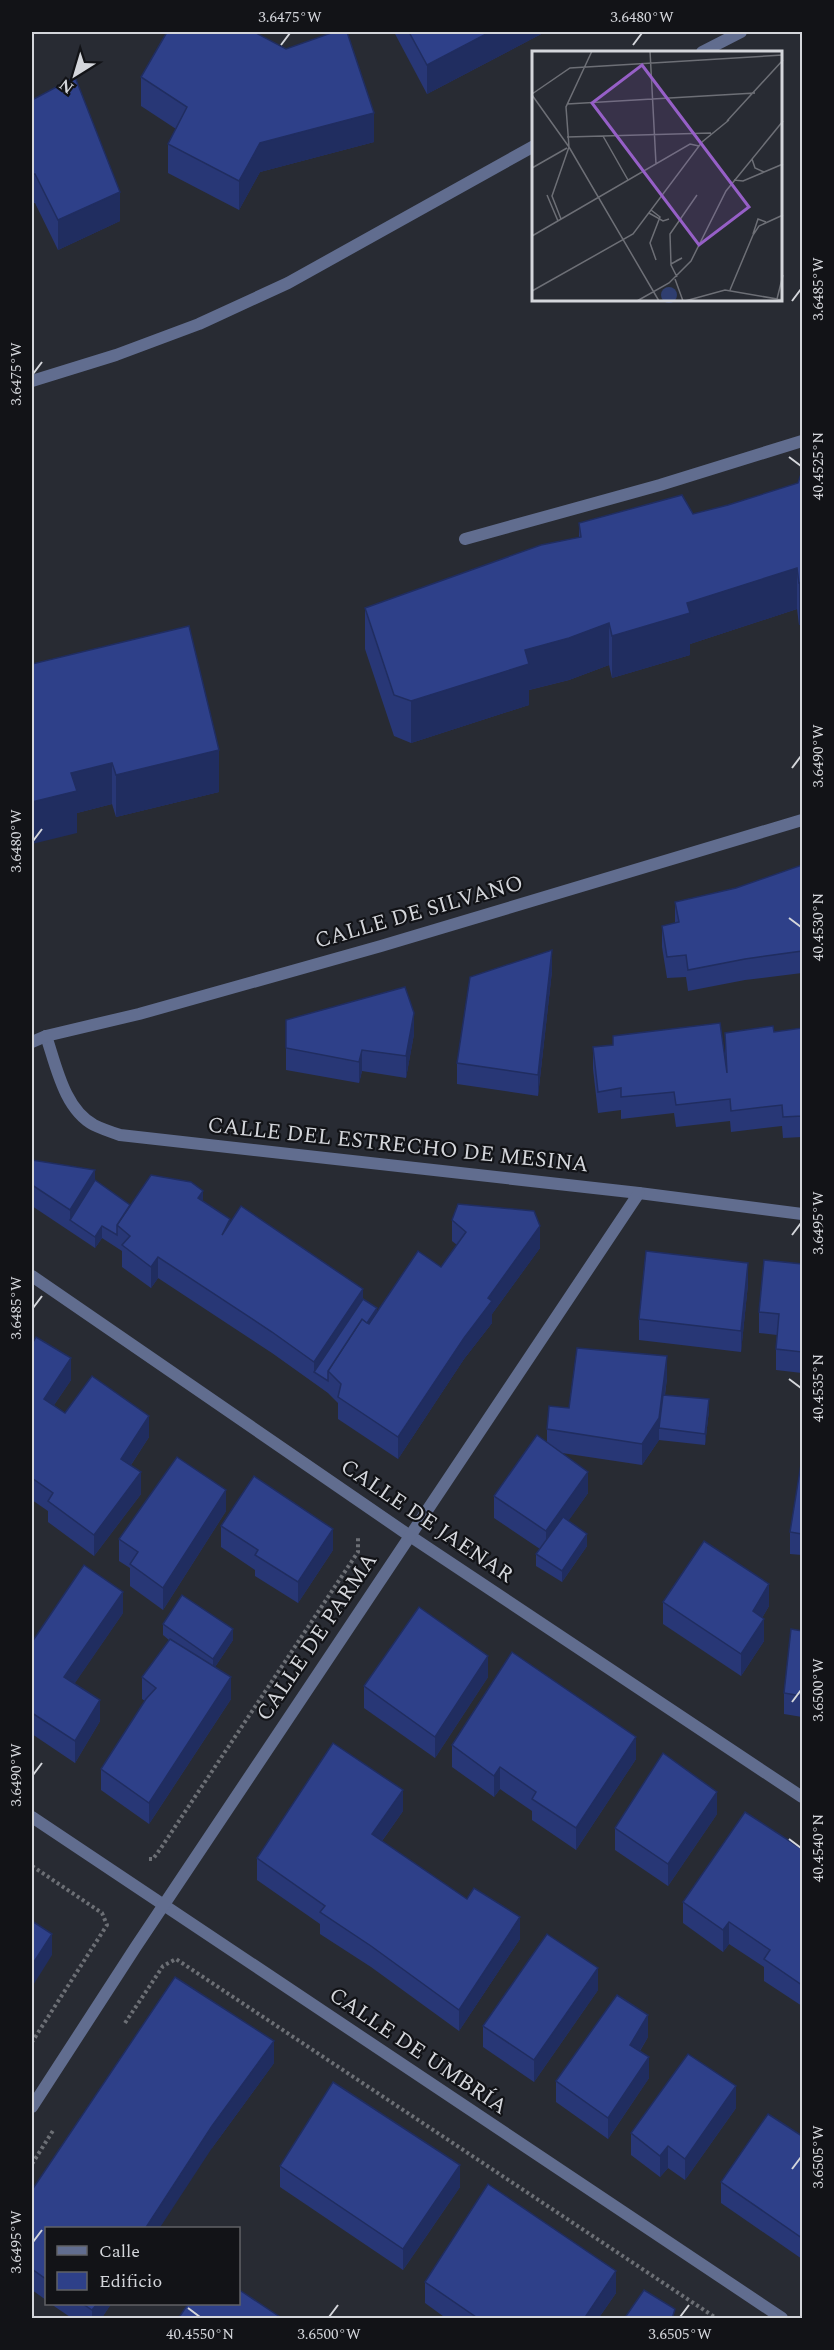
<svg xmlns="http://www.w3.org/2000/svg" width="834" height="2350" font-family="Spectral,serif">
<rect width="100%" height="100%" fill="#282b33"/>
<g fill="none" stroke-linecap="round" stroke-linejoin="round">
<g stroke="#6c6f75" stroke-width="4" stroke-dasharray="3 3" stroke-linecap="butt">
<path d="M149,1859H153L161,1848L358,1552V1537"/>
<path d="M32,1866L102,1913L107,1925L32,2042"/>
<path d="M125,2023L163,1966L176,1959L716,2318"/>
<path d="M32,2164L54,2129"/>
</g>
<path stroke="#616d8f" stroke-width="12" d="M465,539L660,485L802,441"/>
<g stroke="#616d8f" stroke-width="12">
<path d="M46,1036C56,1065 64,1109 94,1125C102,1129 111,1132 120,1135L639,1193L802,1214"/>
<path d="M32,1042L46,1036L139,1014L381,946L802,820"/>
<path d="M32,1276L410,1536L802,1797"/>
<path d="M32,1817L782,2318"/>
<path d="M32,2107L135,1948L639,1193"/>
</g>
<g stroke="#616d8f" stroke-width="12">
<path d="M702,52L741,32"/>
<path d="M32,381L116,355L199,324L288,283L534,146"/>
</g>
</g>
<g fill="#283776">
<path d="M394,32H545L427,94Z"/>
<path d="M141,77L374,142L260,172L239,210L168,173V144L176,129L141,106Z"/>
<path d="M32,100L120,221L58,250L35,203H32Z"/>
<path d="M802,471V624L799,625L797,609L690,644V655L612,678L609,665L569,680L529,690V705L411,743L394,736L365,649V608L579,538V523L693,514L728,505L798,483Z"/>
<path d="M32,664L219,792L116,817L112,804L77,813V833Z"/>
<path d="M802,865V973L745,980L688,991L686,977L667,978L662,947V926L675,923V902L736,888Z"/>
<path d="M552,971L538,1096L457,1084V1063Z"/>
<path d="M286,1020L414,1034L406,1078L362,1071L359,1083L286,1070Z"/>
<path d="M802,1028V1137L783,1138L782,1126L731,1132L730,1121L676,1127L674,1113L621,1119V1110L598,1113L593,1069V1047L725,1054V1033L774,1032Z"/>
<path d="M32,1160L95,1180L130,1205L203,1202L230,1222L363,1299L377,1312L441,1267L457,1245L452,1241V1220L540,1248L492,1314V1323L464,1359L398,1459L338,1419V1403L328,1393L272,1353L158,1278L151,1288L122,1267V1251L102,1238L95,1248L32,1206Z"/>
<path d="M802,1264V1373L776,1370V1349L777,1335L759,1333V1312Z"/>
<path d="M748,1284L741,1352L639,1340V1319Z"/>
<path d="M32,1344L71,1380L54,1405L65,1413L149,1437L131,1465L141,1494L94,1556L48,1522V1511L32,1500Z"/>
<path d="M667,1378L665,1395L709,1410L705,1445L659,1440L642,1465L562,1453L588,1493L568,1521L587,1546L562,1582L536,1566V1554L540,1549L494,1518V1496L547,1442V1429L569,1408Z"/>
<path d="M802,1458V1555L790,1554V1532Z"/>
<path d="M226,1511L163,1610L130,1586V1568L119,1561V1539Z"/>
<path d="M221,1526L333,1550L298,1603L255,1576V1570L221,1547Z"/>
<path d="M663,1602L769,1606L762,1618L764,1641L741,1676L663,1624Z"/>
<path d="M123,1613L74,1684L100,1721L75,1763L32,1734V1642Z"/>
<path d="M163,1624L233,1640L215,1667L231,1699L149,1824L101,1790V1769L145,1701L142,1699V1677L169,1640L163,1635Z"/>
<path d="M802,1631V1717L784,1714V1693Z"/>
<path d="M488,1677L435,1758L364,1708V1686Z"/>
<path d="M452,1745L636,1759L576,1850L532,1820V1811L500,1789L494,1797L452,1767Z"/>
<path d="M403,1811L382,1841L520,1939L459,2031L371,1967L320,1934V1924L257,1880V1858Z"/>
<path d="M717,1814L668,1886L615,1850V1828Z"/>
<path d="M802,1849V2006L764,1981V1967L729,1944L723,1952L683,1923V1902Z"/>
<path d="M598,1990L534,2082L483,2047V2026Z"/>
<path d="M648,2037L640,2051L649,2078L608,2139L556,2102V2081Z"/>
<path d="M274,2063L212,2148L46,2229V2300L32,2290V2190Z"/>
<path d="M736,2108L685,2180L668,2168L660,2177L631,2155V2133Z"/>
<path d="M802,2136V2259L721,2203V2182Z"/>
<path d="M280,2166L460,2187L403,2270L280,2187Z"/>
<path d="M425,2282L616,2293L598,2319H447L425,2303Z"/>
<path d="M51,2304H111L101,2319H73Z"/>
</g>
<g fill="#202d60">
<path d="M490,32H545L427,94V65Z"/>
<path d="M374,113V142L260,172L239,210V181L260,143Z"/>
<path d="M120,192V221L58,250V220Z"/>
<path d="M797,568V609L690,644V655L612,678V636L687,603Z"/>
<path d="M802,582V624L799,625V583Z"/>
<path d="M609,623V665L569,680L529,690V705L411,743V701L525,650Z"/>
<path d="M219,750V792L116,817V775Z"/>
<path d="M112,763V804L77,813V833L32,844V802L71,773Z"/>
<path d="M552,950V971L538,1096V1075Z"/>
<path d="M414,1013V1034L406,1078V1056Z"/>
<path d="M362,1050V1071L359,1083V1062Z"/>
<path d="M95,1170V1192L70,1220V1210Z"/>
<path d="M203,1191V1213L198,1198Z"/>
<path d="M102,1226V1238L95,1248V1237Z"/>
<path d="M540,1226V1248L492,1314V1323L464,1359L398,1459V1437L488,1298Z"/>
<path d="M158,1257V1278L151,1288V1267Z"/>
<path d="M748,1263V1284L741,1352V1331Z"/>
<path d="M363,1289V1310L314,1372V1362Z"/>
<path d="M377,1308V1319L332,1375Z"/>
<path d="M667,1356V1378L660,1429L659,1428V1440L642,1465V1444Z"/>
<path d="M71,1358V1380L44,1420V1399Z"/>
<path d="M709,1399V1410L705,1445V1434Z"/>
<path d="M149,1416V1437L121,1480V1459Z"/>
<path d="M141,1472V1494L94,1556V1535Z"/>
<path d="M588,1472V1493L546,1553V1531Z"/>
<path d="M226,1490V1511L163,1610V1588Z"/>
<path d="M333,1529V1550L298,1603V1582Z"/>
<path d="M587,1534V1546L562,1582V1571Z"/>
<path d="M769,1584V1606L753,1633V1611Z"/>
<path d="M123,1592V1613L64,1699V1677Z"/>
<path d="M764,1619V1641L741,1676V1654Z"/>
<path d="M34,1623V1634L32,1638V1626Z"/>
<path d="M233,1629V1640L213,1670V1659Z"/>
<path d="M488,1656V1677L435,1758V1737Z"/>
<path d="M231,1677V1699L149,1824V1803Z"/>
<path d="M100,1700V1721L75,1763V1741Z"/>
<path d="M636,1737V1759L576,1850V1828Z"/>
<path d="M500,1767V1789L494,1797V1776Z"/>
<path d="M403,1790V1811L372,1855V1834Z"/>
<path d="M717,1792V1814L668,1886V1864Z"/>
<path d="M520,1917V1939L459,2031V2010Z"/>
<path d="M729,1922V1944L723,1952V1930Z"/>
<path d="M52,1934V1955L32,1987V1965Z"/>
<path d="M598,1968V1990L534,2082V2060Z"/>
<path d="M648,2015V2037L630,2067V2045Z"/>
<path d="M274,2041V2063L212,2148L159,2229H145L212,2126Z"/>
<path d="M649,2057V2078L608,2139V2118Z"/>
<path d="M736,2086V2108L685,2180V2159Z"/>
<path d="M668,2146V2168L660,2177V2156Z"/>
<path d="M460,2165V2187L403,2270V2249Z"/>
<path d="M616,2271V2293L598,2319H584Z"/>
<path d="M97,2304H111L101,2319H92V2310Z"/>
</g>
<g fill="#2e4089" stroke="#202d60" stroke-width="1.5">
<path d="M167,32H254L286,49L334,32H347L374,113L260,143L239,181L168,144L187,107L141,77Z"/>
<path d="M409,32H490L427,65Z"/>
<path d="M75,77L120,192L58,220L35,174H32V100Z"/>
<path d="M802,471V582L799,583L797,568L687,603L690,613L612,636L609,623L569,638L525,650L529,664L411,701L394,695L365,608L541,545L581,537L579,523L682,495L693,514L728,505L798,483Z"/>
<path d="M189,626L219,750L116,775L112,763L71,773L77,791L32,802V664Z"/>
<path d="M802,865V951L745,959L688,970L686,955L667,957L662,926L679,922L675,902L736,888Z"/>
<path d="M552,950L538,1075L457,1063L470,977Z"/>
<path d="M405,987L414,1013L406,1056L362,1050L359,1062L286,1048V1020Z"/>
<path d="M720,1023L727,1073L725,1033L773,1026L774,1032L802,1028V1116L783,1117L782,1105L731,1111L730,1099L676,1105L674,1092L621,1097V1088L598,1092L593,1047L613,1045V1036Z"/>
<path d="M32,1160L95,1170L70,1210L32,1185Z"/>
<path d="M151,1175L191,1182L203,1191L198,1198L230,1219L222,1235L241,1206L363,1289L314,1362L272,1332L158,1257L151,1267L122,1245L130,1236L117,1225Z"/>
<path d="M95,1180L130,1205L117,1225V1235L102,1226L95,1237L70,1220Z"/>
<path d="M458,1204L534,1211L540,1226L488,1298L492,1301L464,1338L398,1437L338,1397L341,1384L328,1371L362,1319L369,1324L418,1251L441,1267L466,1232L452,1220Z"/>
<path d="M646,1251L748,1263L741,1331L639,1319Z"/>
<path d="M764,1260L802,1264V1352L776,1349L779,1314L759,1312Z"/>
<path d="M363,1299L377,1308L367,1323L362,1319L328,1371V1381L314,1372Z"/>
<path d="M36,1337L71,1358L44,1399L65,1413L92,1376L149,1416L121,1459L141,1472L94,1535L48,1501L53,1493L32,1478V1344Z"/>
<path d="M577,1348L667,1356L659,1418L642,1444L547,1429L549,1406L569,1408Z"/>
<path d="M663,1395L709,1399L705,1434L659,1428Z"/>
<path d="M537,1435L588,1472L546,1531L494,1496Z"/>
<path d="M177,1457L226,1490L163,1588L130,1564L138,1552L119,1539Z"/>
<path d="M802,1458V1534L790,1532Z"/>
<path d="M254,1476L333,1529L298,1582L255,1555L258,1550L221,1526Z"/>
<path d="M563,1517L587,1534L562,1571L536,1554Z"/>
<path d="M704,1541L769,1584L753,1611L764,1619L741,1654L663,1602Z"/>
<path d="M84,1565L123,1592L64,1677L100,1700L75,1741L32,1713V1642Z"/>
<path d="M182,1595L233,1629L213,1659L163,1624Z"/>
<path d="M419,1607L488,1656L435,1737L364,1686Z"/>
<path d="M791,1629L802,1631V1696L784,1693Z"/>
<path d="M170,1639L231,1677L149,1803L101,1769L146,1699L156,1688L142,1677Z"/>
<path d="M512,1652L636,1737L576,1828L532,1799L536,1792L500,1767L494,1776L452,1745Z"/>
<path d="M333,1743L403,1790L372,1834L467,1899L474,1888L520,1917L459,2010L371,1946L320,1912L325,1906L257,1858Z"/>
<path d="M663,1753L717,1792L668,1864L615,1828Z"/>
<path d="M745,1812L802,1849V1985L764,1959L770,1950L729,1922L723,1930L683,1902Z"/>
<path d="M32,1921L52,1934L32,1965Z"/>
<path d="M547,1934L598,1968L534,2060L483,2026Z"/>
<path d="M175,1977L274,2041L212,2126L145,2229H46V2279L32,2269V2190Z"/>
<path d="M617,1995L648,2015L630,2045L649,2057L608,2118L556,2081Z"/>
<path d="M688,2054L736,2086L685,2159L668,2146L660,2156L631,2133Z"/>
<path d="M333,2082L460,2165L403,2249L280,2166Z"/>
<path d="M768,2114L802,2136V2238L721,2182Z"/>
<path d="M488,2184L616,2271L584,2319H479L425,2282Z"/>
<path d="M238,2289L283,2319H178L188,2304H238Z"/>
<path d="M644,2290L675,2309L672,2319H624Z"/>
<path d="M83,2304H97L92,2310Z"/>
</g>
<path fill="none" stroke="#d4d6db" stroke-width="2" d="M281,45L290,33M633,45L642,33M792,301L801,289M33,374L42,362M789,457L801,466M792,768L801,756M33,841L42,829M789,918L801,927M792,1235L801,1223M33,1308L42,1296M789,1379L801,1388M792,1702L801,1690M33,1775L42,1763M789,1839L801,1848M792,2169L801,2157M33,2242L42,2230M188,2308L200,2317M329,2317L338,2305M680,2317L689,2305"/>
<g text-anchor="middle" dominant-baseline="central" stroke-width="4.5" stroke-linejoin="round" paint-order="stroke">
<g font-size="22" fill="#d4d6db" stroke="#121317">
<text transform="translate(419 912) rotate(-16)">CALLE DE SILVANO</text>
<text transform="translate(398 1145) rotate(6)">CALLE DEL ESTRECHO DE MESINA</text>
<text transform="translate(427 1521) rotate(34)">CALLE DE JAENAR</text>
<text transform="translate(317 1637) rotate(-56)">CALLE DE PARMA</text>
<text transform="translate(418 2051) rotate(34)">CALLE DE UMBRÍA</text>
</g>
</g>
<g transform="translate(532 51)">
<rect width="250" height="250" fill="#282b33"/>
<path d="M129 244a8 8 0 1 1 16 0a8 8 0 1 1-16 0Z" fill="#2f3e70"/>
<path fill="none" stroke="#6d6f76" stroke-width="1.5" d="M118,0L124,113M0,43L38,17L251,4M0,44L37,96L127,250M35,53L223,42M195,70L251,9M71,85L96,129M35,86L179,82M220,108L223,117L232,121M0,117L35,97M202,129L211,130L251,113M15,144L26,170M119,159L128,166L118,192L124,209M117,162L131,170L137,168M29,168L20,145L37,96L34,56L60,0M221,183L226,168L234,171M0,185L158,93L167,95M139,213L150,207L144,210M145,226L139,214L138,183L165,144M143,228L151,250M198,239L221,184L227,175L251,164M0,240L101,183L170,91L197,69M245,248L251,224M105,250L137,232L159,210L194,140L251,70M153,250L193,239L251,249"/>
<path fill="#965fc7" fill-opacity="0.15" stroke="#965fc7" stroke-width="3" d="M110,14L217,156L167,194L60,52Z"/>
<rect width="250" height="250" fill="none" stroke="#d4d6db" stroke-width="3"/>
</g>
<rect width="834" height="2350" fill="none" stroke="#121317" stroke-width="66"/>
<rect x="45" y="2227" width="195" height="78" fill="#121317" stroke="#606165" stroke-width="1.5"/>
<rect x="57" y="2246" width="30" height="9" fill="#616d8f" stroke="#606165" stroke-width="1.5"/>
<text x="99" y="2257" font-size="18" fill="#d4d6db">Calle</text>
<rect x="57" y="2272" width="30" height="18" fill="#2e4089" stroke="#606165" stroke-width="1.5"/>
<text x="99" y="2287" font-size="18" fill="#d4d6db">Edificio</text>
<g transform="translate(75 75) rotate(217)" stroke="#121317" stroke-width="4.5" paint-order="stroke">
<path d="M0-4.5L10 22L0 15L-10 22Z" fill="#d4d6db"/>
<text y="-9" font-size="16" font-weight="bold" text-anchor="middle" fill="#d4d6db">N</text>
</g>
<rect x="33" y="33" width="768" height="2284" fill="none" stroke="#d4d6db" stroke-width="2"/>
<g font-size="15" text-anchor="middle" fill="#d4d6db">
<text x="290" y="22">3.6475°W</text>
<text x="642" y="22">3.6480°W</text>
<text transform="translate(818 289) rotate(-90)" y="5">3.6485°W</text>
<text transform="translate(16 374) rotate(-90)" y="5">3.6475°W</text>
<text transform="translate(818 466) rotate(-90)" y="5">40.4525°N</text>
<text transform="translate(818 756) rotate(-90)" y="5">3.6490°W</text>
<text transform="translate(16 841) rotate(-90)" y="5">3.6480°W</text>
<text transform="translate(818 927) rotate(-90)" y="5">40.4530°N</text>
<text transform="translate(818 1223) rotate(-90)" y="5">3.6495°W</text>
<text transform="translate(16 1308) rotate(-90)" y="5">3.6485°W</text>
<text transform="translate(818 1388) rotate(-90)" y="5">40.4535°N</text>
<text transform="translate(818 1690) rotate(-90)" y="5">3.6500°W</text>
<text transform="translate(16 1775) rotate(-90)" y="5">3.6490°W</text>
<text transform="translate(818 1848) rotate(-90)" y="5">40.4540°N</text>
<text transform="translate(818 2157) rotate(-90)" y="5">3.6505°W</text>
<text transform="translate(16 2242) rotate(-90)" y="5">3.6495°W</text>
<text x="200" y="2339">40.4550°N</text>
<text x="329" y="2339">3.6500°W</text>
<text x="680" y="2339">3.6505°W</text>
</g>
</svg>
